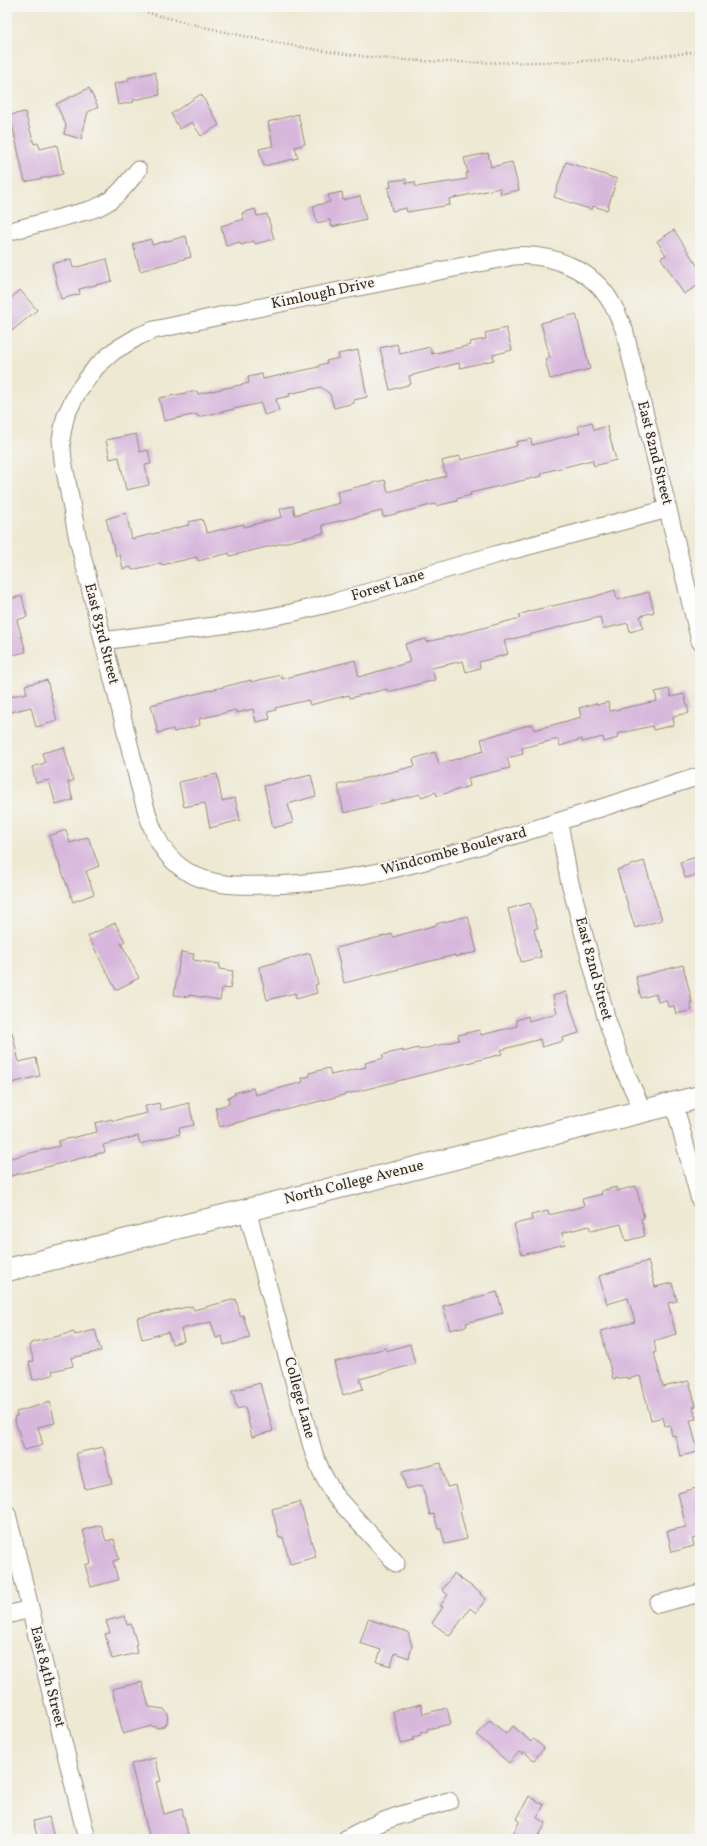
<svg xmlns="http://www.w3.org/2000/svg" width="707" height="1846" font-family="Vollkorn,serif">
<rect width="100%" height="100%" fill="#f6f6f2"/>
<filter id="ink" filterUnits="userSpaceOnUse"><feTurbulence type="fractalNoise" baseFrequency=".025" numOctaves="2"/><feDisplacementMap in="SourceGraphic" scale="8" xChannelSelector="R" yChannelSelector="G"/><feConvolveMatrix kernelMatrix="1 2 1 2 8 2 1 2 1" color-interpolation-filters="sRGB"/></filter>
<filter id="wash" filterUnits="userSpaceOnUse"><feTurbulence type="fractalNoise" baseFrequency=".012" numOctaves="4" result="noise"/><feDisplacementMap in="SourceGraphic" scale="16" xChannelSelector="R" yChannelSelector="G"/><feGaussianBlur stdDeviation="0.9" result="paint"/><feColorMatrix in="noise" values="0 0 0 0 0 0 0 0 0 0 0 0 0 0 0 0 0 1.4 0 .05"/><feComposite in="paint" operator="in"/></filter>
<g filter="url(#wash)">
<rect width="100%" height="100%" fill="#eee9d3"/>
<g id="blocks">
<g fill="#d7b7dc">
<path d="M155,72L160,95L133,100L134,102L118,105L114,84L129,81L128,78Z"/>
<path d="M89,88L98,107L88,112L81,139L64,134L66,125L56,104Z"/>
<path d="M201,94L219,125L201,136L192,122L180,129L171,114Z"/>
<path d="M25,112L34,144L38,143L40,149L57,145L63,174L25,182L10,115Z"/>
<path d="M298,114L305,144L295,147L298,158L264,166L259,149L273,146L268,122Z"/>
<path d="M488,153L491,167L512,162L519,190L501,194L500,188L449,199L450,205L407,212L406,208L392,211L388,188L391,187L390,181L406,179V183L415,182L416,187L467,179L466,173H468L464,158Z"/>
<path d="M566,162L617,179L607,210L593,206L592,210L554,197Z"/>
<path d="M342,192L343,200L360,196L366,219L332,227L330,220L317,223L313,206L330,202L328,195Z"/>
<path d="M255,209L257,216L267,214L274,239L255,244L254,241L241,245L240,242L226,246L221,226L244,219L242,213Z"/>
<path d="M674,230L700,270V284L684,294L661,258L666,255L657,241Z"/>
<path d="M186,236L191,257L140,271L133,244L151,239L152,245Z"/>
<path d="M71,259L73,268L107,259L112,281L79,289L80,294L61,299L52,264Z"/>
<path d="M20,290L37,310L7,335V302Z"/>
<path d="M576,314L590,369L550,379L545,359L550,358L541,323Z"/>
<path d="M506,328L512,350L493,355L494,360L460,368L459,363L409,376L411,384L390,390L380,348L397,344L400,354L430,347L432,354L471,345L470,342L486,339L485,333Z"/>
<path d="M358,350L367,397L354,400V403L334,408L330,394L321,387L289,394L290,396L276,399L279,411L264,415L261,403L198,417L197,414L164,421L159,398L197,391L198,394L249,383L248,377L262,374L263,379L319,367V365L327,363L326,361L339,358L338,354Z"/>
<path d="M592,422L594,430L607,426L616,460L594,466L592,460L541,473L542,476L470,493L471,495L456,499L457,501L436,506L435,504L383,517L382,511L322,525L324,533L230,556L229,553L198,561L197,557L162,565L161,563L132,570L131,567L123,569L120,555L116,556L106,519L126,513L132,539L189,525L188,522L202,519L207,533L244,524V527L282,517L280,509L293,506L295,515L340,503L337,492L385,480L388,492L446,476L442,461L460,456L461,460L517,446L516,442L531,439L532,445L580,433L578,426Z"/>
<path d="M136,434L140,452L148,450L151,464L145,465L149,485L126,490L119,457L110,459L106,440Z"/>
<path d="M615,590L617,600L649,592L654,612L640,616L643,628L630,632L628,623L603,629L600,617L504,641L508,654L479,662L480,668L466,672L463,661L432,668L435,680L388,692L387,689L350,698L349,695L310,705L308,700L275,708L276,710L268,712L270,719L256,722L253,709L237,713L236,710L199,719L200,725L174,732L173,729L158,733L151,705L251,680V682L281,675L282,679L355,660L359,677L410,662L405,644L426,639L427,642L464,633L520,618L519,615L534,610L593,597Z"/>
<path d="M22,596L27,617L17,620L26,652L7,656V599Z"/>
<path d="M47,680L57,721L36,727L31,707L7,713V697L27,693L25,685Z"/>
<path d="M669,689L671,697L684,694L689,713L673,716L674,725L653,730L652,726L617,734L618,738L604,742L603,737L582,742V739L560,746L558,739L522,748L523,754L507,758L510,768L468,778L470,786L437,796L436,792L421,797L420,794L344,813L338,785L415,766L413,759L435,752L439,764L484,751L481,739L532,724L534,730L581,717L579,708L596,703L597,705L608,702L610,711L657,701L655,692Z"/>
<path d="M64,747L73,781L68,782L73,800L56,805L49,780L36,783L32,767L45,763L42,753Z"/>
<path d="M217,774L222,801L235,798L240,820L210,828L205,803L184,807L179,782Z"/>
<path d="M311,775L316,796L288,804L293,823L273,828L264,786Z"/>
<path d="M66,830L70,843L88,837L99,866L86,871L94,894L73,902L49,836Z"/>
<path d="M700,856V874L685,878L680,862Z"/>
<path d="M644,861L662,920L635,928L617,870Z"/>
<path d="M530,903L538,928L534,929L541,957L521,962L508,909Z"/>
<path d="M468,916L477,952L455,957V955L344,983L336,948L392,934L393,937L436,925V924Z"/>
<path d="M115,923L125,941L121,943L139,978L116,990L88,936Z"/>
<path d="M181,952L194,954L193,960L220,964L219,969L233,971L230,989L222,988L220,1000L189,995L188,997L174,995Z"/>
<path d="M310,953L318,984L315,985L317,993L296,999L295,993L267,1000L259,967Z"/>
<path d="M683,965L692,1002H690L692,1010L676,1014L674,1006L668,1007L666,1000L658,1002L656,994L641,998L636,977Z"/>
<path d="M566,992L579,1033L562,1038L563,1041L542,1047L540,1039L501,1050L502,1054L220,1127L215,1108L229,1104L228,1097L235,1095L234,1093L253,1088L255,1095L303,1082L302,1078L310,1076L309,1073L329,1068L331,1075L366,1067L365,1063L384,1058L382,1055L403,1050V1052L418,1048L419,1050L459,1040L458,1035L479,1030L481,1035L517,1026L516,1020L528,1016L529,1021L557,1013L553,996Z"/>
<path d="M12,1032L19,1062L36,1058L40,1076L7,1084V1033Z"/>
<path d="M159,1103L161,1110L189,1103L194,1125L179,1128L180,1134L140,1144L138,1136L103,1145L105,1152L7,1177V1159L59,1146L58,1141L97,1132L95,1123L112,1119L113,1121L147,1113L145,1106Z"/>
<path d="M636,1186L644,1218L641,1219L645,1236L626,1241L621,1224L591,1231L589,1226L562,1233L565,1244L522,1255L514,1224L532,1220L531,1215L548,1211L549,1215L584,1206L582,1199L602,1194L601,1191L616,1187L617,1191Z"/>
<path d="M648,1261L655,1287L672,1283L677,1301L668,1303L676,1334L654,1341L656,1352L654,1353L663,1387L689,1381L696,1406L693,1407L696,1419L690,1420L698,1452L680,1456L675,1435L672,1436L670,1425L665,1426L663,1417L651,1420L640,1376L627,1379V1377L613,1379L601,1331L635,1322L628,1298L607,1304L599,1276Z"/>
<path d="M497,1292L503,1313L466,1323L467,1326L450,1330L443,1306Z"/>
<path d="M236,1299L240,1316L243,1315L250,1338L224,1345L222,1336L216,1338L211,1322L181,1329L184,1341L172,1344L168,1332L142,1339L137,1318L192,1306L194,1310Z"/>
<path d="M95,1330L101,1351L71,1358L73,1366L52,1371L53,1375L33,1380L29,1362L34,1361L29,1345L31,1344V1343L74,1332L75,1335Z"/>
<path d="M410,1344L415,1364L360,1379L363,1389L343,1395L334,1362L386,1348V1351Z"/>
<path d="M260,1383L273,1431L252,1437L245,1407L237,1409L232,1391Z"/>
<path d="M50,1402L55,1423L38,1427L43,1445L24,1450L14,1417L17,1416L16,1412Z"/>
<path d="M103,1447L112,1483L85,1489L76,1453Z"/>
<path d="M441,1463L447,1487L456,1485L462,1509L460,1510L467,1539L445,1544L441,1529H438L434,1514L430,1515L422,1485L406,1489L402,1472Z"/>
<path d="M700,1487V1537L692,1539L694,1546L672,1552L667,1531L686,1527L678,1493Z"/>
<path d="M300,1502L316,1557L290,1564L283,1537L279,1538L272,1509Z"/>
<path d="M101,1525L106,1541L114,1539L119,1559L113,1561L118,1580L91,1587L85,1565L91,1563L83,1530Z"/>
<path d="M454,1574L481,1593L480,1594L486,1599L476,1613L470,1608L450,1636L432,1623L443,1607L440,1606L448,1595L442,1590Z"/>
<path d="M125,1616L127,1625L131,1624L137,1644L135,1645L137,1653L112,1659L105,1634L110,1633L106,1621Z"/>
<path d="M368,1619L408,1632L412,1646L409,1658L395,1653L391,1666L377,1662L381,1650L360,1643Z"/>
<path d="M142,1682L149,1707L164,1709L168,1714L167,1723L164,1726L158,1728L151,1726L123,1734L112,1689Z"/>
<path d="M421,1704L423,1714L447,1708L451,1724L427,1729L428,1731L420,1733L421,1735L413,1737L414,1740L401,1743L393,1711Z"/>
<path d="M490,1720L506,1734L513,1726L531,1742L534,1739L544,1748L534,1760L524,1752L523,1755L519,1752L509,1763L477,1735Z"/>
<path d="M155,1758L161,1781L156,1782L164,1814L182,1809L188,1834L171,1839H150L131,1764Z"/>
<path d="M529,1796L544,1805L537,1818L546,1823L537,1839H510L520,1821L517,1819Z"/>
<path d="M49,1817L54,1839H38L33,1821Z"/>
</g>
</g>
</g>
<g filter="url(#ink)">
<use href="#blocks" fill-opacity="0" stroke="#948a78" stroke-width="1"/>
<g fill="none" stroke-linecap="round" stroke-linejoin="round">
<g stroke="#948a78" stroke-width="19">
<g id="minor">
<path d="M7,232L90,210C113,203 124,188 138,170"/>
<path d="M103,641L244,622L291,613L335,602L498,554L668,509"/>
<path d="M700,641L624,329C620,321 617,312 612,304C593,269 551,253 514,256L309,297L154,330L139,336L114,351L96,367L78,391L66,415L64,423L61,439L63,460L77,535L139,784C148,817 155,851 186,871C210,886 238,886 266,885C351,884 431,861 512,836C575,817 637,796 700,776"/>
<path d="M559,822L569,879L606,1017L622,1065L643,1111"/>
<path d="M674,1103L700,1200"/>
<path d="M247,1210L314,1454L323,1475L335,1496L396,1563"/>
<path d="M7,1514L87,1839"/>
<path d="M658,1604L700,1593"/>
<path d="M7,1615L30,1609"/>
<path d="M346,1839C378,1820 413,1811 449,1801"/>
</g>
</g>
<g stroke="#948a78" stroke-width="24">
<path id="major" d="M7,1270L700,1097"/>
</g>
<path stroke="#948a78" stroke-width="2.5" stroke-dasharray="1 3" stroke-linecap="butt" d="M128,7C202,28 277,45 353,55C415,63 478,63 540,62C594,61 647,59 700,51"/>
<use href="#minor" stroke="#fff" stroke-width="17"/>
<use href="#major" stroke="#fff" stroke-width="22"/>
</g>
</g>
<g text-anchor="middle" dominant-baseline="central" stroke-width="4" stroke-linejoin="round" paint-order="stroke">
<g font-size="15" fill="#3b2a1e" stroke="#f6f6f2">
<text transform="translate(323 294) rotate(-12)">Kimlough Drive</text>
<text transform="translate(654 453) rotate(76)">East 82nd Street</text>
<text transform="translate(388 586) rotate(-17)">Forest Lane</text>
<text transform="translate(101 634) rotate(76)">East 83rd Street</text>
<text transform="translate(454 852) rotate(-15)">Windcombe Boulevard</text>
<text transform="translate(593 969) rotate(75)">East 82nd Street</text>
<text transform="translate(354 1183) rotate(-14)">North College Avenue</text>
<text transform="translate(299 1398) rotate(75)">College Lane</text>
<text transform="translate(47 1677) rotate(76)">East 84th Street</text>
</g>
</g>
<rect width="707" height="1846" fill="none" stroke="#f6f6f2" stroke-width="24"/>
</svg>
